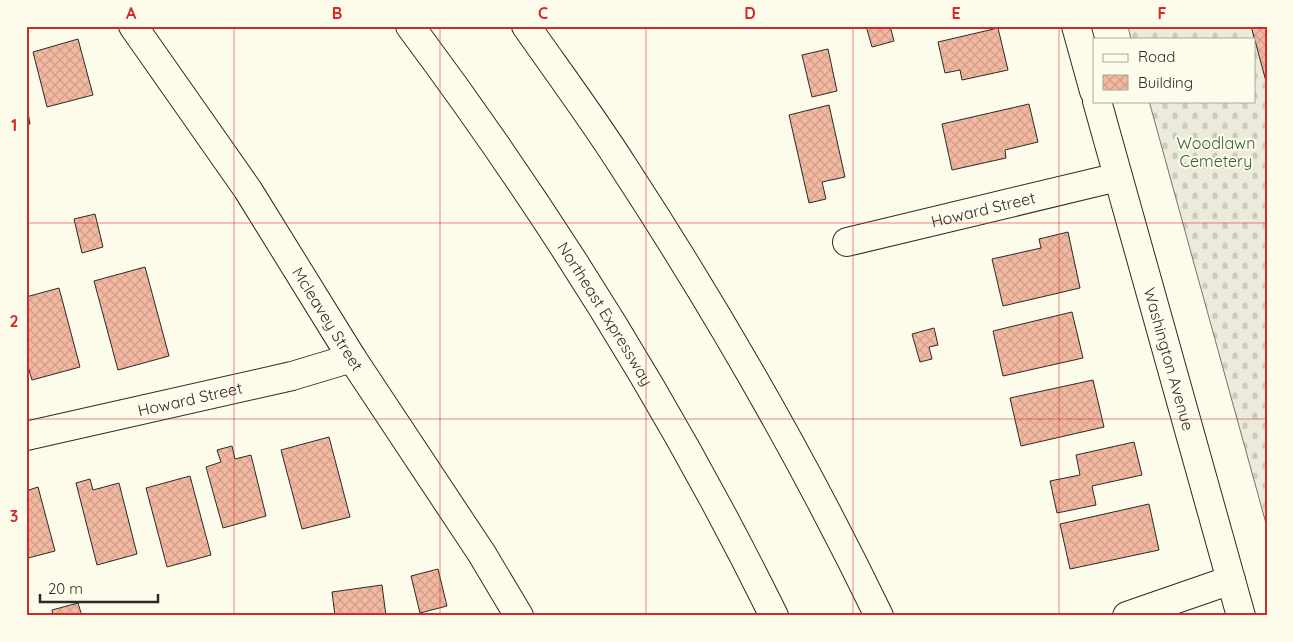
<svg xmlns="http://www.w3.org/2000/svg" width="1293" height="642" font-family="Quicksand,sans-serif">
<defs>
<pattern id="cemetery-stones" width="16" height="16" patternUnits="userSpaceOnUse" patternTransform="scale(1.25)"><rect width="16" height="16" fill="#ecebdb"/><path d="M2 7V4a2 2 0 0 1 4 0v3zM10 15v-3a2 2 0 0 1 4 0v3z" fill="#cbcabc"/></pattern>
<pattern id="building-cross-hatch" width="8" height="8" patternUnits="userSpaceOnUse" patternTransform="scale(1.25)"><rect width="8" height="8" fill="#f2b8a0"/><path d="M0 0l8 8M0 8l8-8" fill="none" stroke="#d09e8a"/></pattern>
</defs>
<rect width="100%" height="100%" fill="#fdfbea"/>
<path fill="url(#cemetery-stones)" stroke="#74746e" d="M1128,26H1267V527L1149,101H1254V39H1131Z"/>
<g fill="url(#building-cross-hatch)" stroke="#2b2b2b">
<path d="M866,26H890L894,41L872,47Z"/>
<path d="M1251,26H1267V85Z"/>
<path d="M998,28L1008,70L962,80L960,70L945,73L938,42Z"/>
<path d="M78,39L93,95L47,107L33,52Z"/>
<path d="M828,49L837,91L812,97L802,55Z"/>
<path d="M26,101L30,124L26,125Z"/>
<path d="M1029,104L1038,142L1005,150L1006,158L952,170L942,124Z"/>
<path d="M829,105L845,177L822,182L826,199L809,203L789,115Z"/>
<path d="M95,214L103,247L82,253L74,219Z"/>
<path d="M1068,232L1080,288L1003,306L992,259L1041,248L1039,239Z"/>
<path d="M145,267L169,356L118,370L94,281Z"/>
<path d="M59,288L80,367L32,380L26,360V297Z"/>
<path d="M1072,312L1083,358L1003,376L993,331Z"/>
<path d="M934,328L938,345L929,347L932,359L920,362L912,334Z"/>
<path d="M1093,380L1104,427L1021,446L1010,398Z"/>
<path d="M329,437L350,517L302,529L281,450Z"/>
<path d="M1134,442L1142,475L1092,486L1096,505L1057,513L1050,481L1080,475L1076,455Z"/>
<path d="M232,446L235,459L251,455L266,516L223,528L206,467L221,462L217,450Z"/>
<path d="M190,476L211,555L167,567L146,488Z"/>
<path d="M90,479L93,490L119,483L137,554L97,565L76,483Z"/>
<path d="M38,487L55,551L28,558L26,552V491Z"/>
<path d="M1149,504L1159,550L1070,569L1060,524Z"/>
<path d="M438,569L447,606L420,613L411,576Z"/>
<path d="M382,585L386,616H335L332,592Z"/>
<path d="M78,603L82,616H53L52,610Z"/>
</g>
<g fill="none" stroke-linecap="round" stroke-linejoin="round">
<g stroke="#2b2b2b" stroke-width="30">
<g id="minor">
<path id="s1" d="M133,26L248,190L352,358L482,554L519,616"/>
<path d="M1076,26L1094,91"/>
<path id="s2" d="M1097,101L1241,616"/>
<path id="s3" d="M847,242L1118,177"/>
<path id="s4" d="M26,436L292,376L352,358"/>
<path d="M1127,616L1231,580"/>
</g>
</g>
<g stroke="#2b2b2b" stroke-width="30">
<g id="highway">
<path id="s5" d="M410,26C549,212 671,407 774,616"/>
<path d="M526,26C559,73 594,120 625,169C719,313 804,461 879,616"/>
</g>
</g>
<use href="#minor" stroke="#fdfbea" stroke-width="28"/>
<use href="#highway" stroke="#fdfbea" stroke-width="28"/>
</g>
<path fill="none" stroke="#d62828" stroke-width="1" stroke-opacity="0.55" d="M234,26V616M440,26V616M646,26V616M853,26V616M1059,26V616M26,223H1267M26,419H1267"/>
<g text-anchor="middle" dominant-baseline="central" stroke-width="4" stroke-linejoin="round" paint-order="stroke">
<g font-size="16" fill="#34623c" stroke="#fdfbea">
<text x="1216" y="143">Woodlawn<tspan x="1216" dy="18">Cemetery</tspan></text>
</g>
<g font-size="16" fill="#2b2b2b" stroke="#fdfbea">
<text stroke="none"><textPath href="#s3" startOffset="140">Howard Street</textPath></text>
<text stroke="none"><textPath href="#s5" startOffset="348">Northeast Expressway</textPath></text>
<text stroke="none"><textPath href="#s1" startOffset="352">Mcleavey Street</textPath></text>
<text stroke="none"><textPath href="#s2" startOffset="268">Washington Avenue</textPath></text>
<text stroke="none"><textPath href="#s4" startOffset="168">Howard Street</textPath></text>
</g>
</g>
<rect width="1293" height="642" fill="none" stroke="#fdfbea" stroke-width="55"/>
<rect x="1093" y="38" width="162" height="65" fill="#fdfbea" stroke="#a9a89e"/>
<rect x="1103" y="54" width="25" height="8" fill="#fdfbea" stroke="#a9a89e"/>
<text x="1138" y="62" font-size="15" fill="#2b2b2b">Road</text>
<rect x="1103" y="75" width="25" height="15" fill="url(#building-cross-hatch)" stroke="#a9a89e"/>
<text x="1138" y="88" font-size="15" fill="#2b2b2b">Building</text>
<path d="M40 594v8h118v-8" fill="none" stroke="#2b2b2b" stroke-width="2.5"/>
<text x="48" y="594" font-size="15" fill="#2b2b2b" stroke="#fdfbea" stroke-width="4" paint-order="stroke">20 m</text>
<rect x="28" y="28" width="1238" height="586" fill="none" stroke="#d62828" stroke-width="2"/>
<g font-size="16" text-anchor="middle" font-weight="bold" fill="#d62828">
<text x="131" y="19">A</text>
<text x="337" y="19">B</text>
<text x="543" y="19">C</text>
<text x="750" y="19">D</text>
<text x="956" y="19">E</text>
<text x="1162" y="19">F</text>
<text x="14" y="131">1</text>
<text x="14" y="327">2</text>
<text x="14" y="522">3</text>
</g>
</svg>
